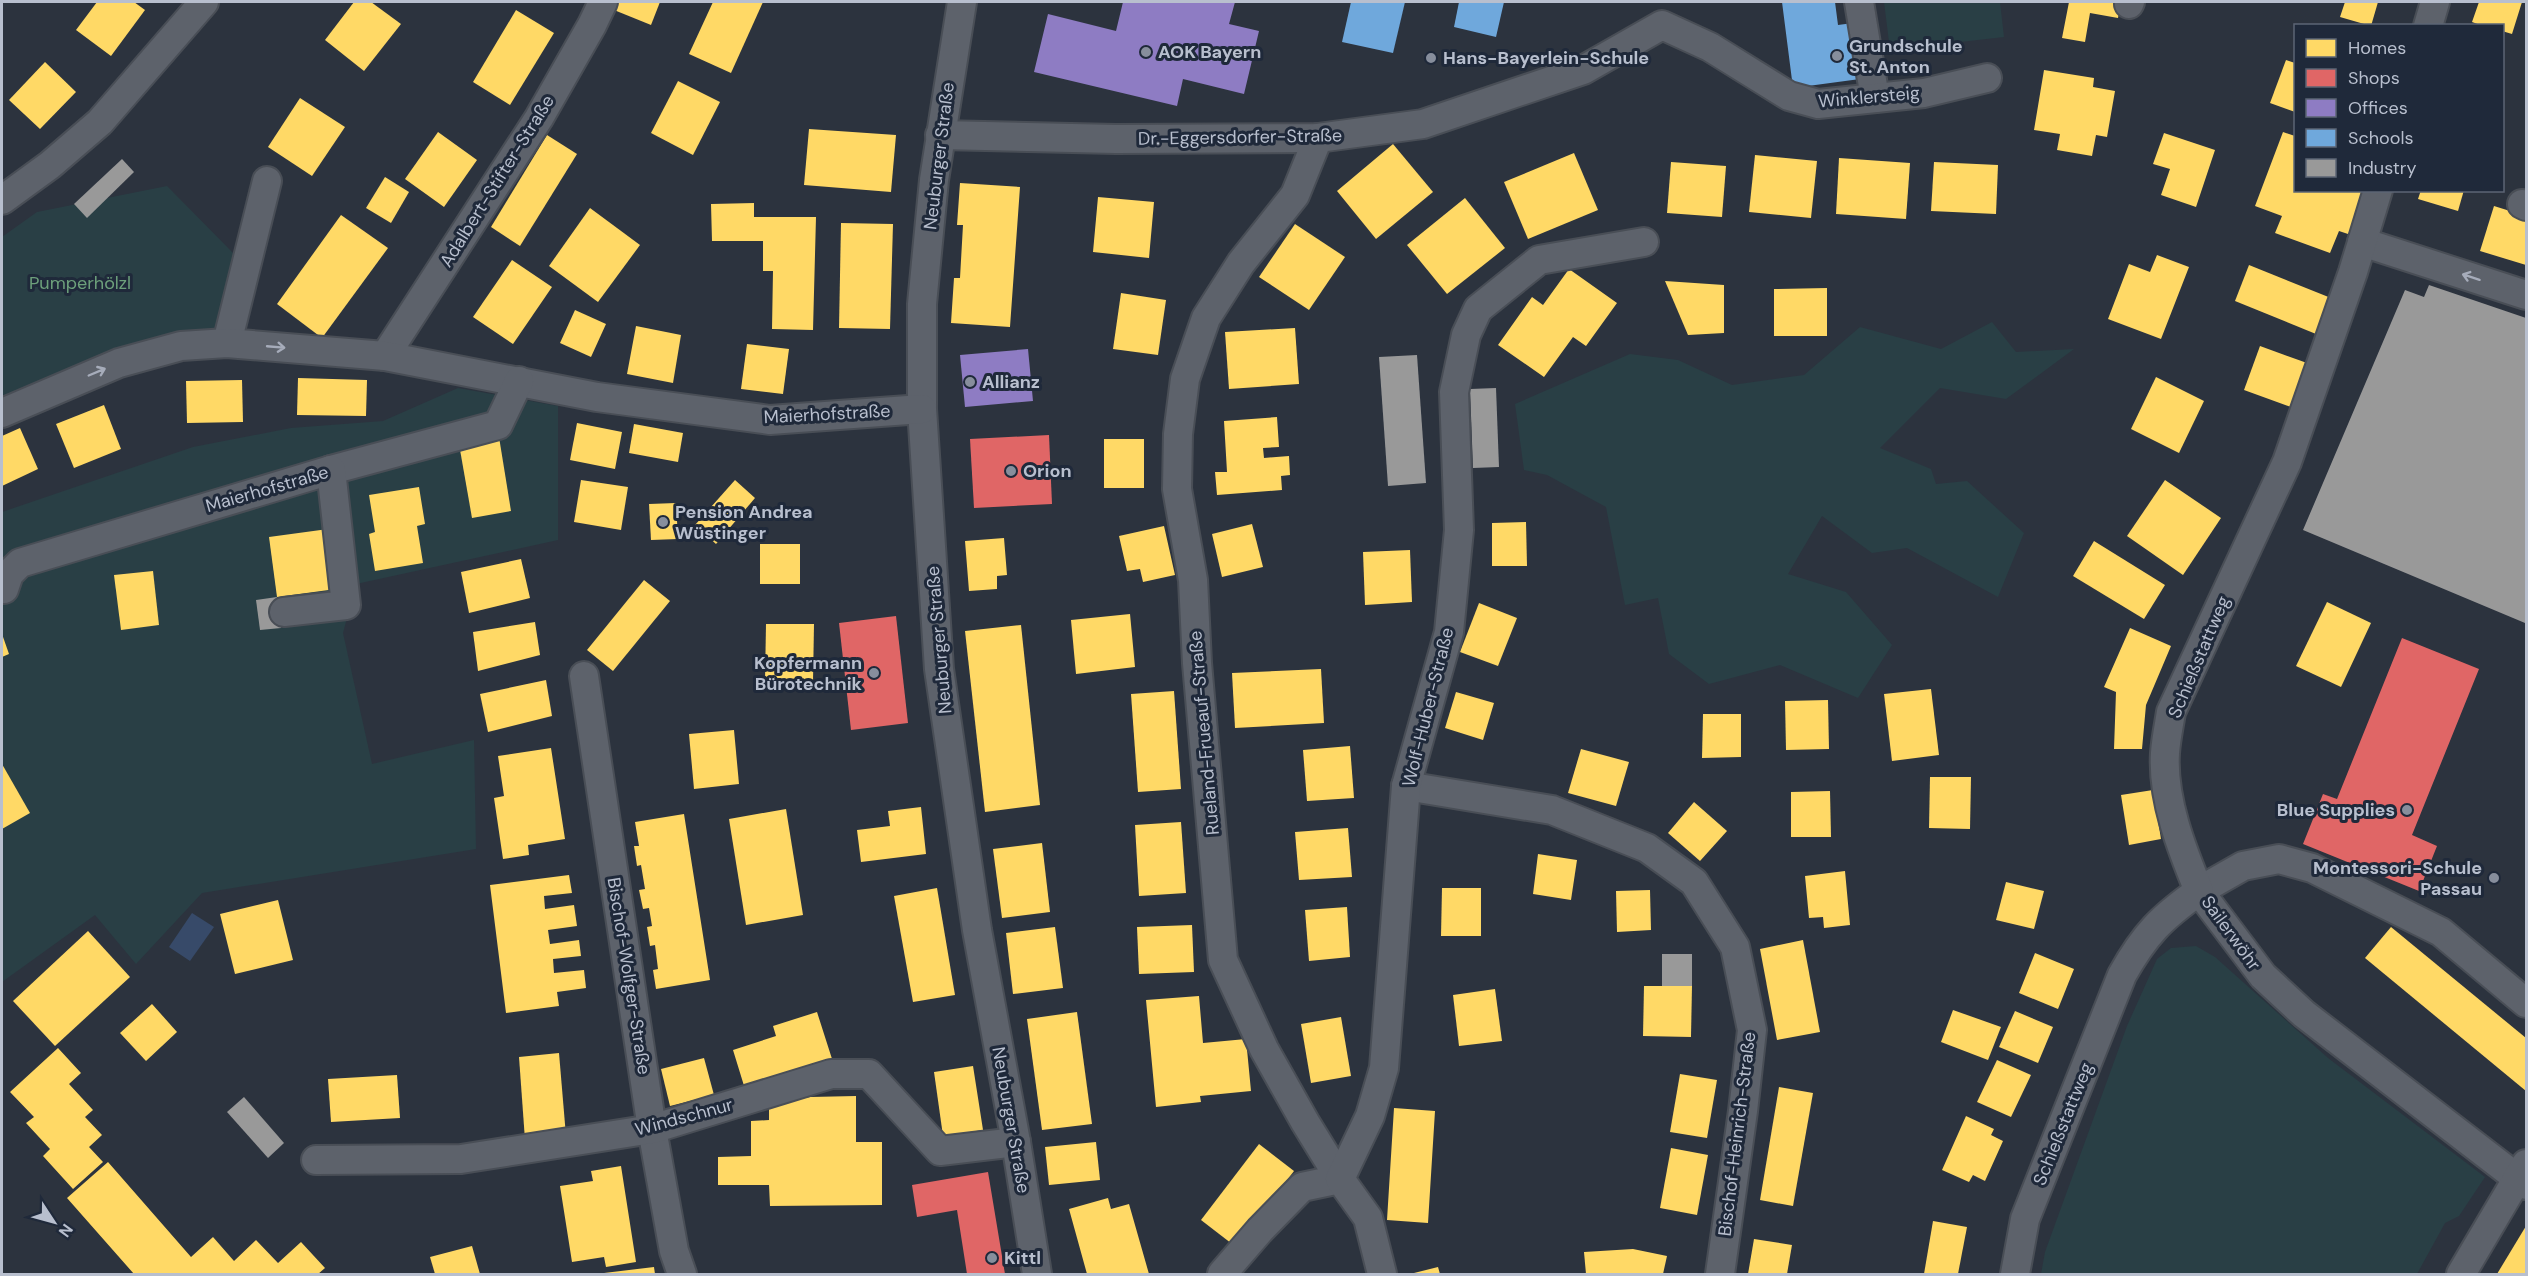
<svg xmlns="http://www.w3.org/2000/svg" width="2528" height="1276" font-family="'DM Sans',sans-serif">
<rect width="100%" height="100%" fill="#2c333e"/>
<g fill="#293f45">
<path d="M1884,2H2000L2004,37L1890,50Z"/>
<path d="M167,186L234,254L219,333L2,399V237L37,212Z"/>
<path d="M1992,322L2016,352L2074,349L2006,399L1940,388L1880,448L1931,469L1936,484L1967,481L2024,533L1998,597L1907,548L1872,553L1822,516L1788,574L1846,592L1892,645L1858,698L1780,665L1709,684L1669,654L1658,598L1625,605L1606,507L1547,475L1524,470L1515,404L1630,354L1678,360L1732,385L1804,375L1860,327L1941,349Z"/>
<path d="M458,388L558,406V540L356,584L343,633L372,764L474,740L476,849L202,893L136,964L95,915L2,982V512L193,447L291,428L383,421Z"/>
<path d="M2196,946L2215,957L2328,1058L2485,1177L2459,1216L2445,1223L2417,1274H2041L2045,1252L2127,1026L2157,959L2171,948Z"/>
</g>
<path fill="#374a69" d="M192,913L214,927L190,961L169,947Z"/>
<g fill="#ffd966">
<path d="M97,2H134L145,10L111,56L76,30Z"/>
<path d="M354,2H371L401,24L364,71L325,40Z"/>
<path d="M618,2H660L651,25L614,10Z"/>
<path d="M713,2H763L731,73L689,54Z"/>
<path d="M2069,2H2121L2118,18L2090,13L2085,42L2062,38Z"/>
<path d="M2345,2H2378L2371,26L2340,17Z"/>
<path d="M2479,2H2522L2512,34L2502,31V26H2483L2472,22Z"/>
<path d="M516,10L554,33L510,105L473,82Z"/>
<path d="M2286,60L2295,63V112L2270,103Z"/>
<path d="M45,62L76,92L40,129L9,100Z"/>
<path d="M2044,70L2094,78L2093,87L2115,91L2107,137L2096,135L2092,156L2057,150L2060,134L2034,130Z"/>
<path d="M678,81L720,102L693,155L651,133Z"/>
<path d="M300,98L345,127L312,176L268,147Z"/>
<path d="M809,129L896,135L891,192L804,185Z"/>
<path d="M438,132L477,160L444,207L405,179Z"/>
<path d="M2283,132L2295,136V190H2371L2354,236L2339,231L2330,253L2275,233L2282,216L2255,206Z"/>
<path d="M2164,133L2215,150L2196,207L2161,195L2170,169L2153,164Z"/>
<path d="M547,135L577,154L520,246L491,227Z"/>
<path d="M1393,144L1433,192L1376,239L1337,191Z"/>
<path d="M1574,153L1598,210L1528,239L1504,182Z"/>
<path d="M1755,155L1817,161L1811,218L1749,212Z"/>
<path d="M1839,158L1910,163L1906,219L1836,214Z"/>
<path d="M1671,162L1726,166L1722,217L1667,213Z"/>
<path d="M1934,162L1998,165L1996,214L1931,211Z"/>
<path d="M385,177L409,192L391,223L366,208Z"/>
<path d="M960,183L1020,187L1010,327L951,323L954,278H960L963,225H957Z"/>
<path d="M2421,190H2464L2458,211L2418,199Z"/>
<path d="M1098,197L1154,202L1149,258L1093,252Z"/>
<path d="M1465,198L1505,248L1447,294L1407,245Z"/>
<path d="M754,203V217H816L813,330L772,329L773,271H763V241H712L711,204Z"/>
<path d="M2494,206L2526,216V265L2480,251Z"/>
<path d="M590,208L640,245L598,302L549,266Z"/>
<path d="M341,215L388,248L322,338L277,304Z"/>
<path d="M841,223L893,224L890,329L839,328Z"/>
<path d="M1295,224L1345,257L1309,310L1259,277Z"/>
<path d="M2157,255L2189,267L2161,339L2108,319L2129,264L2150,272Z"/>
<path d="M512,260L552,287L513,344L473,317Z"/>
<path d="M2249,265L2331,298L2316,334L2235,301Z"/>
<path d="M1569,269L1617,303L1586,346L1573,337L1544,377L1498,345L1532,297L1543,305Z"/>
<path d="M1665,281L1724,285V333L1688,335Z"/>
<path d="M1827,288V336H1774V289Z"/>
<path d="M1121,293L1166,300L1158,355L1113,349Z"/>
<path d="M575,310L606,324L591,357L560,343Z"/>
<path d="M636,326L681,335L673,383L627,374Z"/>
<path d="M1295,328L1299,384L1229,389L1225,332Z"/>
<path d="M747,344L789,349L783,394L741,389Z"/>
<path d="M2260,346L2307,363L2291,407L2244,390Z"/>
<path d="M2156,377L2204,401L2179,453L2131,429Z"/>
<path d="M298,378L367,380L366,416L297,415Z"/>
<path d="M242,380L243,422L187,423L186,381Z"/>
<path d="M104,405L121,449L74,468L56,424Z"/>
<path d="M1277,417L1279,447L1263,448L1264,458L1289,456L1290,475L1281,476L1282,490L1217,495L1215,472H1227L1224,421Z"/>
<path d="M577,423L622,432L615,469L570,460Z"/>
<path d="M634,424L683,433L678,462L629,453Z"/>
<path d="M20,428L38,469L2,486V436Z"/>
<path d="M499,437L511,511L472,518L459,444Z"/>
<rect x="1104" y="439" width="40" height="49"/>
<path d="M581,480L628,487L621,530L574,522Z"/>
<path d="M735,480L755,498L716,544L695,525Z"/>
<path d="M2165,480L2221,518L2183,575L2127,536Z"/>
<path d="M419,487L425,524L417,526L423,563L375,571L369,534L375,532L369,495Z"/>
<path d="M676,503L678,539L651,540L649,504Z"/>
<path d="M1526,522L1527,566H1492V523Z"/>
<path d="M1252,524L1263,567L1222,577L1212,534Z"/>
<path d="M1164,526L1175,575L1143,582L1140,569L1127,571L1119,536Z"/>
<path d="M328,529L336,589L277,597L269,537Z"/>
<path d="M1004,538L1007,575L997,576V589L969,591L965,541Z"/>
<path d="M2094,541L2165,585L2144,619L2073,576Z"/>
<rect x="760" y="544" width="40" height="40"/>
<path d="M1410,550L1412,602L1365,605L1363,552Z"/>
<path d="M521,559L530,598L469,613L461,572Z"/>
<path d="M153,571L159,625L121,630L114,575Z"/>
<path d="M644,580L670,601L613,671L587,650Z"/>
<path d="M2327,602L2371,623L2341,687L2296,666Z"/>
<path d="M1479,603L1517,618L1498,666L1460,652Z"/>
<path d="M1130,614L1135,667L1076,674L1071,620Z"/>
<path d="M535,622L540,655L478,671L473,632Z"/>
<path d="M766,624H814L813,681L765,680Z"/>
<path d="M1021,625L1040,805L985,812L965,631Z"/>
<path d="M2130,628L2171,646L2146,705L2142,749H2114L2116,692L2104,687Z"/>
<path d="M2,634L9,654L2,657Z"/>
<path d="M1321,669L1324,723L1235,728L1232,673Z"/>
<path d="M546,680L552,716L488,732L480,694Z"/>
<path d="M1931,689L1939,755L1892,761L1884,694Z"/>
<path d="M1174,691L1181,789L1138,792L1131,694Z"/>
<path d="M1456,692L1494,703L1483,740L1445,728Z"/>
<path d="M1828,700L1829,749L1786,750L1785,701Z"/>
<path d="M1703,714H1741V757L1702,758Z"/>
<path d="M734,730L739,784L694,789L689,734Z"/>
<path d="M1350,746L1354,798L1307,801L1303,750Z"/>
<path d="M551,748L565,839L528,845L529,855L503,859L494,798L504,796L498,756Z"/>
<path d="M1581,749L1629,762L1616,806L1568,793Z"/>
<path d="M2,764L30,813L2,829Z"/>
<path d="M1930,777H1971L1970,829L1929,828Z"/>
<path d="M2153,790L2161,839L2129,845L2121,795Z"/>
<path d="M1830,791L1831,837H1791V792Z"/>
<path d="M1694,802L1727,831L1700,861L1668,833Z"/>
<path d="M921,807L926,854L861,862L857,830L890,826L888,811Z"/>
<path d="M786,809L803,915L746,925L729,819Z"/>
<path d="M684,814L710,980L656,989L653,970L658,969L655,945L650,946L647,927L652,926L649,908L643,909L639,890L645,889L641,865L637,866L634,846H639L635,822Z"/>
<path d="M1181,822L1186,893L1139,896L1135,825Z"/>
<path d="M1348,828L1352,877L1299,880L1295,832Z"/>
<path d="M1042,843L1050,912L1002,918L993,849Z"/>
<path d="M1538,854L1577,860L1571,900L1533,894Z"/>
<path d="M1845,871L1850,925L1824,928L1823,917L1809,918L1805,876Z"/>
<path d="M569,875L572,893L544,896L545,909L574,905L577,926L548,930L550,944L579,940L581,956L553,959L554,973L584,970L586,988L557,992L559,1006L506,1013L490,885Z"/>
<path d="M2006,882L2044,891L2034,929L1996,920Z"/>
<path d="M937,888L955,995L913,1002L894,896Z"/>
<path d="M1442,888H1481V936H1441Z"/>
<path d="M1650,890L1651,930L1617,932L1616,891Z"/>
<path d="M278,900L293,960L235,974L220,914Z"/>
<path d="M1347,907L1350,957L1309,961L1305,910Z"/>
<path d="M1192,925L1194,972L1139,974L1137,927Z"/>
<path d="M1055,927L1063,988L1013,994L1006,933Z"/>
<path d="M2391,927L2526,1038V1091L2365,958Z"/>
<path d="M88,931L130,977L55,1046L13,1001Z"/>
<path d="M1803,940L1820,1032L1777,1040L1760,949Z"/>
<path d="M2035,953L2074,969L2058,1009L2019,993Z"/>
<path d="M1644,986H1692L1691,1037L1643,1036Z"/>
<path d="M1495,989L1502,1041L1459,1046L1453,995Z"/>
<path d="M1199,996L1203,1043L1246,1039L1251,1091L1200,1096L1201,1102L1156,1107L1146,1000Z"/>
<path d="M152,1004L177,1032L146,1061L120,1033Z"/>
<path d="M1953,1010L2001,1027L1988,1060L1941,1042Z"/>
<path d="M2015,1011L2053,1027L2038,1063L1999,1047Z"/>
<path d="M817,1012L833,1062L745,1089L733,1050L776,1036L773,1026Z"/>
<path d="M1077,1012L1092,1124L1042,1130L1027,1019Z"/>
<path d="M1341,1017L1351,1076L1311,1083L1301,1024Z"/>
<path d="M58,1048L81,1073L69,1084L93,1110L85,1117L102,1135L89,1147L103,1162L73,1189L43,1156L50,1149L26,1123L34,1117L10,1092Z"/>
<path d="M559,1053L566,1136L525,1140L519,1057Z"/>
<path d="M704,1058L714,1095L670,1106L661,1069Z"/>
<path d="M1997,1060L2031,1075L2011,1117L1977,1102Z"/>
<path d="M973,1066L983,1130L943,1136L934,1072Z"/>
<path d="M1680,1074L1717,1080L1707,1138L1670,1132Z"/>
<path d="M397,1075L400,1118L331,1122L328,1079Z"/>
<path d="M1779,1087L1813,1093L1793,1206L1760,1200Z"/>
<path d="M856,1096V1142H882V1205L770,1206L769,1185H718V1157L751,1156V1121L769,1120V1105L810,1097Z"/>
<path d="M1394,1108L1435,1111L1428,1223L1387,1220Z"/>
<path d="M1966,1116L1994,1129L1991,1135L2003,1141L1985,1181L1973,1175L1969,1182L1942,1170Z"/>
<path d="M1096,1142L1100,1180L1049,1185L1045,1147Z"/>
<path d="M1259,1144L1294,1171L1236,1247L1201,1220Z"/>
<path d="M1671,1148L1708,1155L1697,1215L1660,1208Z"/>
<path d="M108,1162L191,1257L213,1237L234,1261L256,1240L278,1263L301,1242L325,1268L318,1274H134L67,1198Z"/>
<path d="M621,1166L636,1262L606,1267L604,1257L572,1262L560,1186L593,1181L591,1171Z"/>
<path d="M1108,1198L1111,1209L1129,1204L1149,1274H1087L1069,1209Z"/>
<path d="M1933,1221L1967,1227L1958,1274H1924Z"/>
<path d="M2526,1226V1274H2497Z"/>
<path d="M1754,1239L1792,1245L1787,1274H1748Z"/>
<path d="M472,1246L480,1274H435L430,1257Z"/>
<path d="M1633,1249L1667,1256L1663,1274H1586L1584,1252Z"/>
<path d="M654,1267L655,1274H604V1273Z"/>
<path d="M1438,1267L1440,1274H1410Z"/>
</g>
<g fill="#e06666">
<path d="M1049,435L1052,504L974,508L970,439Z"/>
<path d="M896,616L908,723L851,730L839,623Z"/>
<path d="M2402,638L2479,669L2412,835L2437,846L2419,891L2303,844L2323,794L2337,799Z"/>
<path d="M988,1172L1005,1274H967L957,1210L917,1217L912,1185Z"/>
</g>
<g fill="#8e7cc3">
<path d="M1123,2H1235L1229,24L1259,31L1244,94L1183,79L1177,106L1034,72L1048,14L1116,31Z"/>
<path d="M1028,349L1033,401L965,407L960,355Z"/>
</g>
<g fill="#6fa8dc">
<path d="M1351,2H1405L1393,53L1342,42Z"/>
<path d="M1459,2H1504L1496,37L1454,27Z"/>
<path d="M1782,2H1835L1838,25L1853,23L1860,79L1793,88Z"/>
</g>
<g fill="#999">
<path d="M122,159L134,172L87,218L74,204Z"/>
<path d="M2429,285L2526,318V618L2525,623L2303,530L2405,290L2424,297Z"/>
<path d="M1417,355L1426,483L1388,486L1379,357Z"/>
<path d="M1496,388L1499,467L1473,468L1470,389Z"/>
<path d="M277,597L281,628L260,630L256,600Z"/>
<rect x="1662" y="954" width="30" height="32"/>
<path d="M244,1097L284,1143L268,1158L227,1112Z"/>
</g>
<g fill="none" stroke-linecap="round" stroke-linejoin="round">
<g stroke="#494e56" stroke-width="32">
<g id="minor">
<path d="M962,2L934,180L922,304V409L939,669L977,930L1016,1142L1037,1274"/>
<path d="M1859,2L1875,98"/>
<path d="M2129,4L2130,2"/>
<path d="M2428,26L2435,2"/>
<path d="M940,135L1116,139L1318,138L1423,124L1583,70L1662,25L1710,47L1789,96L1818,104L1924,93L1987,78"/>
<path d="M2,200L50,165L100,122L204,2"/>
<path d="M2522,204L2526,206"/>
<path d="M2362,242L2526,295"/>
<path d="M227,343L267,181"/>
<path d="M385,356L539,118L592,25L603,2"/>
<path d="M2,413L119,363L181,346L227,343L385,356L597,397L770,420L922,409"/>
<path d="M4,589L9,574L20,563L331,470L498,425L519,381"/>
<path d="M284,612L346,605L331,470"/>
<path d="M584,676L652,1129L674,1251L682,1274"/>
<path d="M1406,786L1552,810L1647,848L1694,882L1735,947L1752,1030L1743,1111L1720,1274"/>
<path d="M2526,1003L2441,932L2312,868L2279,859L2243,866L2199,891L2263,976L2304,1014L2526,1185"/>
<path d="M316,1160L461,1159L652,1129L831,1074H869L940,1151L1016,1142"/>
<path d="M1222,1274L1260,1230L1302,1187L1340,1179L1305,1122L1264,1049L1223,960L1197,663L1193,580L1177,489L1178,434L1185,379L1206,318L1241,263L1295,195L1318,138"/>
<path d="M1382,1274L1368,1218L1340,1179L1370,1116L1384,1068L1406,786L1449,632L1459,530L1454,392L1466,335L1478,309L1539,260L1644,242"/>
<path d="M2015,1274L2025,1219L2122,975C2145,934 2161,918 2199,891C2182,850 2162,799 2165,753C2166,739 2169,725 2171,712L2287,462L2353,272L2378,190"/>
<path d="M2461,1274L2526,1164"/>
</g>
</g>
<use href="#minor" stroke="#5d626b" stroke-width="28"/>
</g>
<defs><path id="oneway-shaft" d="M-6 0H5M1.5-3L5.5 0L1.5 3" fill="none" stroke-width="1.6" stroke-linecap="round" stroke-linejoin="round" transform="scale(1.5)"/></defs>
<g stroke="#a6acba">
<use href="#oneway-shaft" transform="translate(2471 277) rotate(-162)"/>
<use href="#oneway-shaft" transform="translate(276 347) rotate(5)"/>
<use href="#oneway-shaft" transform="translate(97 372) rotate(-23)"/>
</g>
<g fill="#878e9c" stroke="#1f293a" stroke-width="2">
<circle cx="1146" cy="52" r="6"/>
<circle cx="1837" cy="56" r="6"/>
<circle cx="1431" cy="58" r="6"/>
<circle cx="970" cy="382" r="6"/>
<circle cx="1011" cy="471" r="6"/>
<circle cx="663" cy="522" r="6"/>
<circle cx="874" cy="673" r="6"/>
<circle cx="2407" cy="810" r="6"/>
<circle cx="2494" cy="878" r="6"/>
<circle cx="992" cy="1258" r="6"/>
</g>
<g text-anchor="middle" dominant-baseline="central" stroke-width="6" stroke-linejoin="round" paint-order="stroke">
<g font-size="18" font-weight="bold" fill="#b8bfce" stroke="#1f293a" text-anchor="start">
<text x="1849" y="46">Grundschule<tspan x="1849" dy="21">St. Anton</tspan></text>
<text x="1158" y="52">AOK Bayern</text>
<text x="1443" y="58">Hans-Bayerlein-Schule</text>
<text x="982" y="382">Allianz</text>
<text x="1023" y="471">Orion</text>
<text x="675" y="512">Pension Andrea<tspan x="675" dy="21">Wüstinger</tspan></text>
<text x="862" y="663" text-anchor="end">Kopfermann<tspan x="862" dy="21">Bürotechnik</tspan></text>
<text x="2395" y="810" text-anchor="end">Blue Supplies</text>
<text x="2482" y="868" text-anchor="end">Montessori-Schule<tspan x="2482" dy="21">Passau</tspan></text>
<text x="1004" y="1258">Kittl</text>
</g>
<g font-size="18" fill="#b8bfce" stroke="#1f293a">
<text transform="translate(1869 97) rotate(-5)">Winklersteig</text>
<text transform="translate(1240 137) rotate(-1)">Dr.-Eggersdorfer-Straße</text>
<text transform="translate(939 156) rotate(-83)">Neuburger Straße</text>
<text transform="translate(497 181) rotate(-58)">Adalbert-Stifter-Straße</text>
<text transform="translate(827 414) rotate(-3)">Maierhofstraße</text>
<text transform="translate(267 489) rotate(-16)">Maierhofstraße</text>
<text transform="translate(939 640) rotate(-95)">Neuburger Straße</text>
<text transform="translate(2199 657) rotate(-67)">Schießstattweg</text>
<text transform="translate(1428 707) rotate(-76)">Wolf-Huber-Straße</text>
<text transform="translate(1204 733) rotate(-95)">Rueland-Frueauf-Straße</text>
<text transform="translate(2231 933) rotate(54)">Sailerwöhr</text>
<text transform="translate(629 976) rotate(81)">Bischof-Wolfger-Straße</text>
<text transform="translate(684 1117) rotate(-15)">Windschnur</text>
<text transform="translate(1011 1120) rotate(80)">Neuburger Straße</text>
<text transform="translate(2063 1124) rotate(-68)">Schießstattweg</text>
<text transform="translate(1737 1134) rotate(-83)">Bischof-Heinrich-Straße</text>
</g>
<g font-size="18" fill="#6da07b" stroke="#1f293a">
<text x="80" y="283">Pumperhölzl</text>
</g>
</g>
<rect width="2528" height="1276" fill="none" stroke="#b8bfce" stroke-width="6"/>
<rect x="2294" y="24" width="210" height="168" fill="#1f293a" stroke="#5c6575" stroke-width="1.5"/>
<rect x="2306" y="39" width="30" height="18" fill="#ffd966" stroke="#5c6575" stroke-width="1.5"/>
<text x="2348" y="54" font-size="18" fill="#b8bfce">Homes</text>
<rect x="2306" y="69" width="30" height="18" fill="#e06666" stroke="#5c6575" stroke-width="1.5"/>
<text x="2348" y="84" font-size="18" fill="#b8bfce">Shops</text>
<rect x="2306" y="99" width="30" height="18" fill="#8e7cc3" stroke="#5c6575" stroke-width="1.5"/>
<text x="2348" y="114" font-size="18" fill="#b8bfce">Offices</text>
<rect x="2306" y="129" width="30" height="18" fill="#6fa8dc" stroke="#5c6575" stroke-width="1.5"/>
<text x="2348" y="144" font-size="18" fill="#b8bfce">Schools</text>
<rect x="2306" y="159" width="30" height="18" fill="#999999" stroke="#5c6575" stroke-width="1.5"/>
<text x="2348" y="174" font-size="18" fill="#b8bfce">Industry</text>
<g transform="translate(54 1222) rotate(126)" stroke="#1f293a" stroke-width="4.5" paint-order="stroke">
<path d="M0-4.5L10 22L0 15L-10 22Z" fill="#b8bfce"/>
<text y="-9" font-size="16" font-weight="bold" text-anchor="middle" fill="#b8bfce">N</text>
</g>
</svg>
